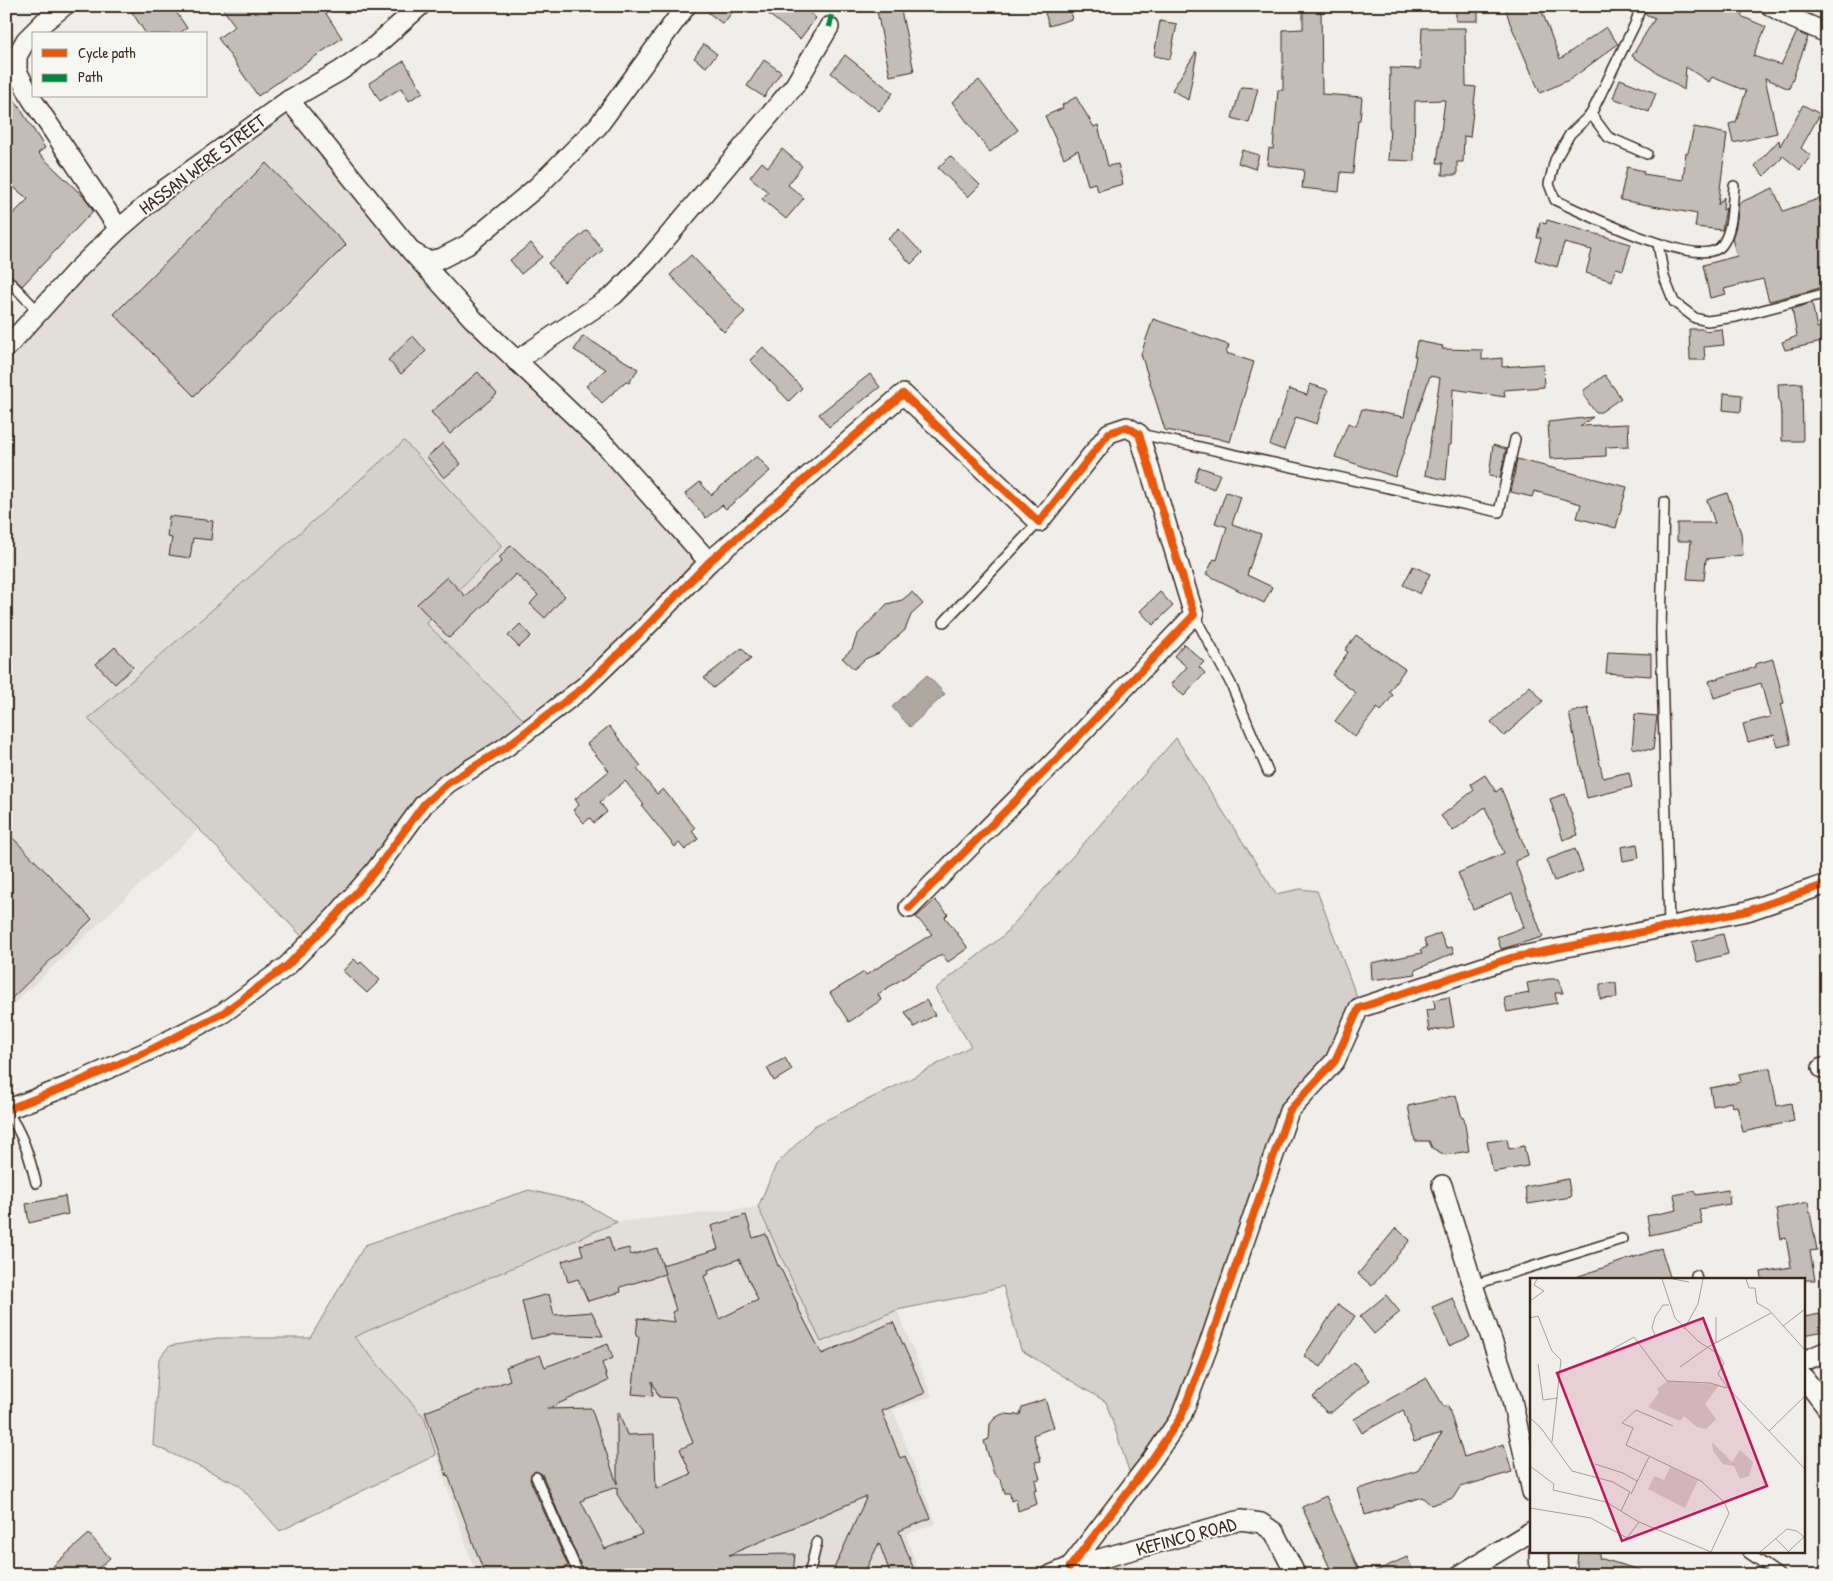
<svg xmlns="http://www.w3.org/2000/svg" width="1833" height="1581" font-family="'Patrick Hand',sans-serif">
<rect width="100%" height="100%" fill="#efeeea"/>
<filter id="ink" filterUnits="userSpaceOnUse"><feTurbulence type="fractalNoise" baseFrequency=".02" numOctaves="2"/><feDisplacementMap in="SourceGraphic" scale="10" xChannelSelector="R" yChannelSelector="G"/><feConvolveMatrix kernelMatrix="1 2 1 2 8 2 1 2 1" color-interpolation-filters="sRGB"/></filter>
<g filter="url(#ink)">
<g fill="#e2dfdb">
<path d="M291,100L430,275L712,562L532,728L426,623L502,546L404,441L88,719L199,829L6,1011V352L114,234Z"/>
<path d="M758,1207L821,1342L897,1310L932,1396L893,1410L936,1523L906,1535L920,1575H476L424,1417L354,1337L617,1222Z"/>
</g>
<g fill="#d4d1cc" stroke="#887e75">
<path d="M404,441L502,546L426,623L532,728L447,786L310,945L199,829L88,719Z"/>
<path d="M1176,738L1276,894L1300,889L1317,891L1364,1016L1294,1115L1186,1416L1136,1492L1106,1402L1021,1350L1003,1286L957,1298L897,1310L821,1342L758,1207L776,1165L814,1126L906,1081L971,1046L935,989L1003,936Z"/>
<path d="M529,1190L584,1203L617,1222L354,1337L424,1417L436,1455L280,1531L239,1485L153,1445L159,1359L169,1346L217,1338H310L365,1245Z"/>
</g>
<path fill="#afa8a1" stroke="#81766d" d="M927,675L945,694L910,727L892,707Z"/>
<g fill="#c2bdb7" stroke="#3b2a1e" fill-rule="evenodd">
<path d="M128,6H172L187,28L178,34H146Z"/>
<path d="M221,6H321L342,38L258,96L218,38L235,26Z"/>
<path d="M700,6H737L723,24Z"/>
<path d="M758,6H802L816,18L800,39Z"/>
<path d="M900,6L914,71L890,76L877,11Z"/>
<path d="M1043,6H1068L1072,19L1049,26Z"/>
<path d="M1303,6H1321L1322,94L1362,97L1360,120H1358L1353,173L1341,172L1339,192L1302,188L1304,170L1267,165L1269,148L1273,149L1278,90H1283V30L1303,29Z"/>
<rect x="1456" y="6" width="22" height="15"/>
<path d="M1505,6H1540L1560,59L1606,27L1618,44L1571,79L1540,93L1510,23Z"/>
<path d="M1647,6H1746L1741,16L1766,27L1753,56L1781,65L1797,32L1808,37L1789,89L1765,78L1777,133L1733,143L1729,124L1736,122L1746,91L1712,77L1709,82L1686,67L1684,90L1632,56L1655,18L1645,14Z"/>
<path d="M1160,21L1177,24L1170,59L1154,56Z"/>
<path d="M1422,28H1465L1466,86L1476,87L1470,137L1464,136L1463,162H1457V175H1442L1443,163H1437L1445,100L1415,101L1414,161L1388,160L1390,127H1389L1390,68L1420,69Z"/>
<path d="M704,44L717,54L706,67L694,58Z"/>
<path d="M1196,52L1197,53L1188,100L1172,90Z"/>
<path d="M845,55L893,93L879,111L831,73Z"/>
<path d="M764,60L781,72L764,97L747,86Z"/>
<path d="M404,61L423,92L409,101L401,88L380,101L369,83Z"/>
<path d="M1620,79L1656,93L1649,112L1613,98Z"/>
<path d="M979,80L1018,130L990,152L952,102Z"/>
<path d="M6,86L45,148L38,153L86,199L93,211L22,286L10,274L6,272V221L28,199L6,181Z"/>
<path d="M1241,87L1258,88L1249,123L1232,118Z"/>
<path d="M1076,97L1094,127L1098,125L1108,166L1118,164L1123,184L1098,191L1095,183L1088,185L1078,150L1064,158L1045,116L1063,108L1062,105Z"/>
<path d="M1803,105L1820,114L1801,148L1811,156L1800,170L1782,155V158L1764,176L1755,166L1779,140L1780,146Z"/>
<path d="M1694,127L1727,134L1718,205L1724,197L1723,210L1726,208L1722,230L1695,227L1697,214L1620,200L1627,167L1644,171L1643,174L1683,180L1686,152L1688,153Z"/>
<path d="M782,149L802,166L788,185L804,198L786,219L762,199L768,192L750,177L762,162L768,167Z"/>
<path d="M1242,150L1259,155L1255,169L1238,163Z"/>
<path d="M950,156L980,185L968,197L938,168Z"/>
<path d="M266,163L346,245L194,396L114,314Z"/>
<path d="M1773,188L1783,211L1827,196V285L1810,291L1769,301L1763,279L1724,289L1726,294L1710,298L1703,265L1737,256L1732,239L1736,226L1739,203Z"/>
<path d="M1547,220L1631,244L1623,270L1616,268L1612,281L1586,273L1592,250L1564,243L1557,267L1535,260L1541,238H1537L1540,222L1546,224Z"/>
<path d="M899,229L922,253L911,264L888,239Z"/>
<path d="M587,230L603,250L564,282L548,263Z"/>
<path d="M531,243L542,257L521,274L510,260Z"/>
<path d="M691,255L745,312L724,332L670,275Z"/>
<path d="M1812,303L1817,328L1827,324V341L1785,350L1782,342L1797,336L1792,309Z"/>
<path d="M1153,319L1229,345L1226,353L1254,362L1230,442L1216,438L1165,430L1141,354Z"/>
<path d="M1689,329H1704V331L1722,329L1724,345L1704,347L1705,360H1690Z"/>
<path d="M413,336L426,351L401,374L388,360Z"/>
<path d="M583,336L638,369L629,383L626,381L602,403L586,386L606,369L574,350Z"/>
<path d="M1417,341L1443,346L1442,349L1482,350V360L1502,358V367L1543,364L1544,387L1504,390L1505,397L1453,389L1451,445H1449L1446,480L1425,475L1440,378L1430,376L1395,477L1335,457L1348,423L1356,426L1362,409L1404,417L1416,356H1414Z"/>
<path d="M763,347L802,388L789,401L750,360Z"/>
<path d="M478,372L497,394L450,434L431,412Z"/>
<path d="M870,374L880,387L829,427L819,414Z"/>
<path d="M1605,375L1621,398L1601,412H1595L1584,396V390Z"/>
<path d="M1802,383L1803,441H1782V414H1781L1780,403H1779L1778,384Z"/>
<path d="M1310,384L1328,390L1317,424L1296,417L1284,450L1270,445L1289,389L1307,395Z"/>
<path d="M1724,393L1742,395L1741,412L1723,410Z"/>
<path d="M1593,417L1580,426L1628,424L1629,446L1606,447V456L1550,459L1548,422Z"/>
<path d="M443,443L461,464L444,478L427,457Z"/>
<path d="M1493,445L1506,449L1500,478L1489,476Z"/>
<path d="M757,456L770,471L726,509L722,505L706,518L685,494L700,482L711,495Z"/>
<path d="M1517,459L1627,487L1616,528L1577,518L1581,504L1534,491L1532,497L1511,492Z"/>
<path d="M1199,467L1220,474L1214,489L1194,481Z"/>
<path d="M1226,492L1241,497L1232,524L1261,534L1247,575L1272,587L1264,603L1206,574L1214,559L1217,560L1227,527L1215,523Z"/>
<path d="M1727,493L1741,533L1743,555L1706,559L1704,580L1687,579L1691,541H1677V523H1715L1707,500Z"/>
<path d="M169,516L213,521L211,540L193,538L190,558L169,555L172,538L167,537Z"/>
<path d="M511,545L565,596L545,618L530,604L538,595L516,574L449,638L417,604L447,577L465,596L502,561L499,558Z"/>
<path d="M1413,566L1430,574L1420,594L1403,585Z"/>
<path d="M912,592L923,604L911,615L905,630L879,653L865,659L854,669L842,658L852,649L857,635L887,604L902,600Z"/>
<path d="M1160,592L1173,606L1153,625L1140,611Z"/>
<path d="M520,624L531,636L519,647L508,636Z"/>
<path d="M1356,635L1405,669L1389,692L1393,695L1381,711L1377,708L1355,737L1335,721L1356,693L1332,675L1348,652L1345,650Z"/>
<path d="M1184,644L1204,662L1199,667L1205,673L1184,696L1171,684L1187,667L1174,656Z"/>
<path d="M115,647L133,667L115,684L96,664Z"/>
<path d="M742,648L751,659L713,688L704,678Z"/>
<path d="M1608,652L1651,654V676L1606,673Z"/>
<path d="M1773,659L1784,703L1781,704L1791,744L1778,747L1774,735L1748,742L1743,724L1770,717L1761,683L1714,698L1709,681L1756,667L1755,664Z"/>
<path d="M1530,686L1543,701L1504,736L1491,722Z"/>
<path d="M1588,708L1603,778L1629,772L1632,787L1587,798L1569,713Z"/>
<path d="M1635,714L1657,716L1653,750L1632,748Z"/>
<path d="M609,726L641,766L637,769L657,794L663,789L695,828L692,831L698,839L685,850L679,843L675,847L642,806L644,805L625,781L600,802L607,812L594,823L590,818L584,823L573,810L579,805L575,799L609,771L587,744Z"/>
<path d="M1485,775L1496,792L1501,788L1528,855L1515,861L1543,937L1501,949L1497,937L1524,927L1512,893L1473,909L1458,873L1504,853L1485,807L1453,831L1441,816L1474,790L1471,784Z"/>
<path d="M1565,794L1578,835L1563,840L1550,799Z"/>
<path d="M6,831L92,919L6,1004Z"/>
<path d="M1637,844L1639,858L1623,861L1621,847Z"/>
<path d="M1575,849L1583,871L1554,881L1546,860Z"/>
<path d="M935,900L948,914L945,917L968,948L948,962L942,954L878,994L881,1000L849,1022L830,993L864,972L866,975L932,934L916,917Z"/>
<path d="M1440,933L1446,948L1452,947L1454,953L1415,970L1416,974L1372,980L1371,963L1422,953L1420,950L1427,947L1424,940Z"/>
<path d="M1723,934L1728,954L1697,962L1692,942Z"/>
<path d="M354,959L359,964L361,962L380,980L367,993L343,971Z"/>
<path d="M1549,979H1558L1563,993H1555L1557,1003L1507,1012L1504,998L1529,993L1527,983Z"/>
<path d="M1616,983L1617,998L1600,999V984Z"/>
<path d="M1449,997L1454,1027L1429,1031L1426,1010L1435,1009L1434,1000Z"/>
<path d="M926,1000L935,1015L914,1027L905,1012Z"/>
<path d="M785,1058L792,1070L774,1081L767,1068Z"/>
<path d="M1770,1068L1777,1106L1791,1103L1794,1121L1743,1132L1737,1106L1732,1107L1731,1102L1713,1106L1710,1088L1741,1082L1739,1074Z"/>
<path d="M1456,1095L1462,1118H1464L1469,1151L1445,1155L1432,1148L1429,1141H1415L1408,1106Z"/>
<path d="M1507,1139L1509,1149L1524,1146L1528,1166L1493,1172L1487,1142Z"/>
<path d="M1568,1179L1571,1197L1528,1204L1525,1187Z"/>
<path d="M1728,1190L1730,1204L1699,1209L1702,1224L1650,1235L1647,1216L1677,1210L1674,1195L1695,1191L1696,1195Z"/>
<path d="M65,1196L68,1214L29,1223L26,1204Z"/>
<path d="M1808,1202L1817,1250L1810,1251L1815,1280H1762L1761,1272L1791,1267L1786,1238L1781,1239L1776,1209Z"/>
<path d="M746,1215L753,1238L766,1234L778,1266L779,1265L798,1305L797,1306L822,1354L893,1322L925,1393L882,1411L900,1458L905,1456L931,1518L899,1531L916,1575H891L879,1543L863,1575H831L867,1496L729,1555L795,1554L793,1575H585L542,1474L536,1471L531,1474L530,1480L568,1566L547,1575H485L448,1475L447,1476L425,1412L510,1380L506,1367L540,1355L545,1367L608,1344L613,1358L602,1363L608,1381L547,1409L591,1408L617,1484V1413H619L627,1435L654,1434L656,1489L691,1474L680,1449L693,1443L676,1398L659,1397L652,1381L653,1396L632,1394L639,1337L636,1336L638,1318L675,1322L672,1312L676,1310L662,1265L718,1249L711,1226ZM739,1259L758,1300L719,1319L704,1276L709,1274L708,1270ZM617,1487V1494L642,1534L605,1549L581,1501L584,1500V1498Z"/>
<path d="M1396,1228L1410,1240L1372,1286L1358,1274Z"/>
<path d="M609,1237L613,1252L629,1248L631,1255L657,1248L665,1274L620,1287L621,1292L588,1301L578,1279L568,1282L562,1261L583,1255L580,1245Z"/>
<path d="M1661,1248L1671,1280H1576V1277Z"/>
<path d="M549,1294L554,1315L592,1312L603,1336L554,1334L531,1339L522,1301Z"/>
<path d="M1386,1295L1400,1312L1374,1334L1360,1317Z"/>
<path d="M1453,1298L1470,1337L1449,1346L1432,1307Z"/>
<path d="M1338,1304L1355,1316L1321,1367L1304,1356Z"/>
<path d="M1820,1314L1824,1331L1804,1335V1317Z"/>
<path d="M1354,1362L1369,1380L1332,1412H1326L1313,1397Z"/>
<path d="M1427,1378L1444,1407L1448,1406L1464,1457L1504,1444L1512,1472L1460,1487L1453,1498L1431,1505L1422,1497L1365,1515L1358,1489L1417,1471L1442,1433L1414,1442L1403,1410L1362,1433L1354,1419Z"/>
<path d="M1045,1399L1054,1427L1033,1435L1041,1461L1035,1462L1040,1479L1035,1480L1037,1490L1034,1491L1037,1504L1018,1511L1016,1499L1011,1501L1010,1493H1005L1001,1480L994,1474L984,1441L989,1439L990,1424L995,1418L1002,1414L1020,1415L1022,1407Z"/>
<path d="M1326,1496L1335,1516L1361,1575H1333L1302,1507Z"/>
<path d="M89,1534L110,1558L91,1575H61L53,1566Z"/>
<path d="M1578,1552H1600L1599,1558L1643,1571L1642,1575H1576Z"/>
<path d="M1407,1557L1415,1575H1367Z"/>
</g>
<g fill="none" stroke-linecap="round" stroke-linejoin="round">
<g stroke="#3b2a1e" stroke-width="12">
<g id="service">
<path d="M1641,6L1635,24L1591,114L1570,134L1555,160L1549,184L1555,200C1581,212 1703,272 1722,245C1733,230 1732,204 1734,186"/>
<path d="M1591,114L1608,137L1647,154"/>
<path d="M1658,244L1664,277L1674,302L1695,318L1707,321L1736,317L1827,293"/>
<path d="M6,278L39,312"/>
<path d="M1140,434L1499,512L1515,439"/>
<path d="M1664,502L1661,631L1669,927"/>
<path d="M1194,615L1231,684L1268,772"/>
<path d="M944,622L1039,522"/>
<path d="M6,1110C23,1134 29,1155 36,1183"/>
<path d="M1696,1275L1697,1280"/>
<path d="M1473,1285L1622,1239"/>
<path d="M536,1477L579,1575"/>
<path d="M1747,1552L1780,1575"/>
<path d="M809,1575L817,1542"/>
</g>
</g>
<g stroke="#3b2a1e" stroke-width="22">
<g id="minor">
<path d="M64,6L44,22L26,40L17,56V71L31,98L119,229"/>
<path d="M1771,6L1792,18L1827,33"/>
<path d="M289,100L412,252L428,261L442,258L467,245L537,187L598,126L686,6"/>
<path d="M414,254L473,319L607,447L709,562"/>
<path d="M6,348L76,271L119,229L164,190L289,100L340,71L374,47L420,6"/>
<path d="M516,361L614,295L648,260L795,85L829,27"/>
<path d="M1822,1068L1827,1067"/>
<path d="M6,1110L71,1085L144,1053L223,1013L287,966L336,916L375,871L424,804L448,783L506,747L584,687L640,633L709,562L903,394L1039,522L1109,433L1127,427L1139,434L1194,615L1055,761L909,908"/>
<path d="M1442,1185L1473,1285L1511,1396L1532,1492"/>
<path d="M1804,1361L1827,1351"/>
<path d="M1804,1378L1827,1408"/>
<path d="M1539,1552L1540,1575"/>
<path d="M1070,1567L1151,1461L1181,1417L1210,1341L1289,1111L1335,1061L1359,1008L1511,958L1747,911L1827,884"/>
<path d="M1051,1575L1070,1567L1241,1520L1261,1523L1274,1532L1296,1575"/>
<path d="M1460,1575L1532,1531"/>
</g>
</g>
<use href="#service" stroke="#f6f6f2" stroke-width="9"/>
<use href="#minor" stroke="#f6f6f2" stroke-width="19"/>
<path stroke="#00873e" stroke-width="6" stroke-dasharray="12 6" stroke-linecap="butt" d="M829,27L834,6"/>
<g stroke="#f6f6f2" stroke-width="11">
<g id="cycleway">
<path d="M6,1110L71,1085L144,1053L223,1013L287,966L336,916L375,871L424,804L448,783L506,747L584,687L640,633L709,562L903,394L1039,522L1109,433L1127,427L1139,434L1194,615L1055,761L909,908"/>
<path d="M1070,1567L1151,1461L1181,1417L1210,1341L1289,1111L1335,1061L1359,1008L1511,958L1747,911L1827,884"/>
</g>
</g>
<use href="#cycleway" stroke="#e8590c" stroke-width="8"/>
</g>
</g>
<g text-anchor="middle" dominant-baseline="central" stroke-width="4" stroke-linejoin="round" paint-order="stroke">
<g font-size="19" fill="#3b2a1e" stroke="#f6f6f2">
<text transform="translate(202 164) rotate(-37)">HASSAN WERE STREET</text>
<text transform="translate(1186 1536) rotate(-15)">KEFINCO ROAD</text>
</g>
</g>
<g transform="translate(1530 1278)">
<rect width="275" height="275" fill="#efeeea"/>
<path d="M137,103L189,107L175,126L186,141L176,151L167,149L154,138L150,143L118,129L129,115L127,111ZM182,164L202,184L210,172L223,184L219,198L210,201L204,188L193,186L183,173ZM140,189L168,202L155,230L118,211L124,198L134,202Z" fill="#d4d1cc"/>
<path fill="none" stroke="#a7a098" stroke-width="1" d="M132,1L145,40L168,63L188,76L194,85L188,96L198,110L275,191M143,1L159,4M216,1L219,10H225L227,25L239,32L275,72M0,23L14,13L4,7L7,1M186,39V65M0,40L8,38L22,73L31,82L22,164M253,48L275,31M154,51L168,26L173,1M126,59L122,50L125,39L133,27H139M74,76L104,59L137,103L180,105L197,110M8,86L13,122L28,120M150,89L178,69L241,35M0,140L11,150L42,193L83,204L100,214L91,233M143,148L106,132L92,145L103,150L96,167L171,203L194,224L199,235L181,274M239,153L275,118M65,186L93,195L107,203M0,188L24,206L23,212L76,224L109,244L181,274M101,216L119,179M0,230L61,240L97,260L109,244M245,260L259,274M230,274L257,251L267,253L275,260M258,274L274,259"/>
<path fill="#c2185b" fill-opacity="0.15" stroke="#c2185b" stroke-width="2.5" d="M173,40L237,208L92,263L27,95Z"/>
<rect width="275" height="275" fill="none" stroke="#3b2a1e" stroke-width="2.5"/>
</g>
<rect width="1833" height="1581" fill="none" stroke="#f6f6f2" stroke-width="25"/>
<rect x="12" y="12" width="1808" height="1556" fill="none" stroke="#3b2a1e" stroke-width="2" filter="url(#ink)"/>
<rect x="32" y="32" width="175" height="65" fill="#f6f6f2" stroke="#aba49d"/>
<rect x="42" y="49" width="25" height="8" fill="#e8590c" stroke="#aba49d"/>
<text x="78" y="58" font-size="15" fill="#3b2a1e">Cycle path</text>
<rect x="42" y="74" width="25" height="8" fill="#00873e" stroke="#aba49d"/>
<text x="78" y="82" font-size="15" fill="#3b2a1e">Path</text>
</svg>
